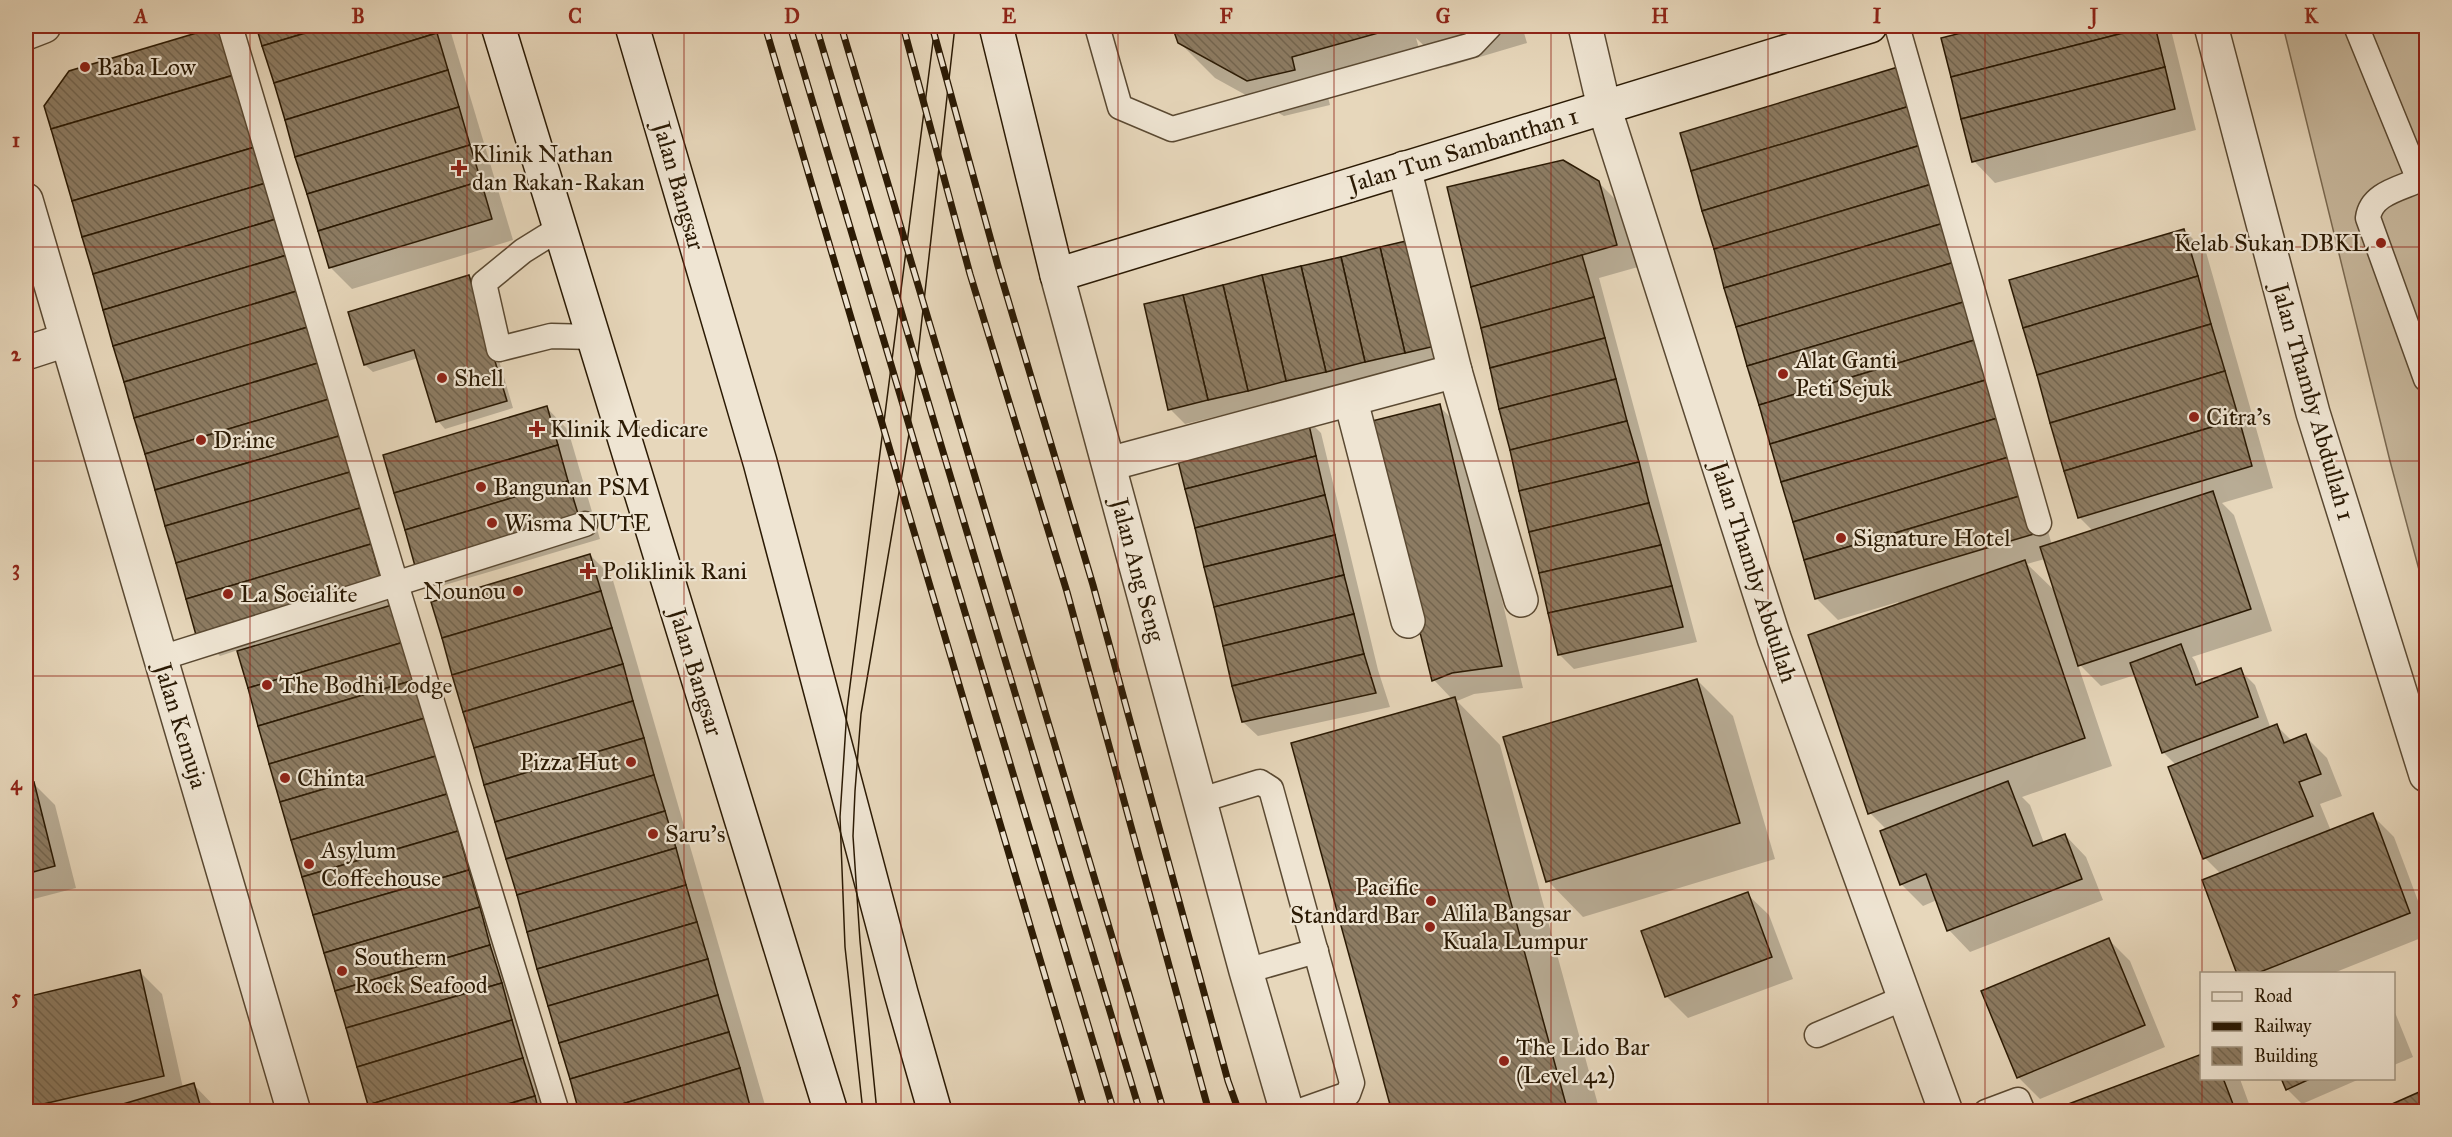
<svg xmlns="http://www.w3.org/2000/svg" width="2452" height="1137" font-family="'IM FELL Great Primer',serif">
<defs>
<pattern id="building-back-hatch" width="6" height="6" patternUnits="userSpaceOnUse" patternTransform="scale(1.5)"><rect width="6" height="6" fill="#8d7c63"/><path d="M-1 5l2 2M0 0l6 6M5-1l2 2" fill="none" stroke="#73654f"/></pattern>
</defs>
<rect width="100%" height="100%" fill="#e7d7bb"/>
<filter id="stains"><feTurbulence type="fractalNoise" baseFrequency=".00333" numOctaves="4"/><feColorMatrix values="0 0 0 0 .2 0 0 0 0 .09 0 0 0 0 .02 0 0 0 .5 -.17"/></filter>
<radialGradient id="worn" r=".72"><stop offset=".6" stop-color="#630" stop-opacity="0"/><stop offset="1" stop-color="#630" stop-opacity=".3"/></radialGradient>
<path fill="#c7b79c" stroke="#796850" stroke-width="1.5" d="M2283,26H2426V596L2390,461Z"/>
<g fill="#0003" fill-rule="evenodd">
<path d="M258,26H449L513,240L352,289L330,267Z"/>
<path d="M1174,26H1522L1527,43L1446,67L1416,38L1424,65L1327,93L1330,105L1284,116L1215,78L1179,42Z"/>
<path d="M1995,26H2170L2196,130L1995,183L1974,161L1943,39Z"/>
<path d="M219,27L554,1112H371L238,650L220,656L198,634Z"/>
<path d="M1920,91L2052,545L2094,532L2079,517L2184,230L2206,252L2273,488L2222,503L2234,515L2272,631L2192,657L2195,661L2204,684L2240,670L2255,685L2271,729L2277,726L2292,741L2305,736L2327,758L2342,796L2320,804L2331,831L2372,815L2394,837L2426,922V936L2331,974H2239L2221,874L2205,858L2177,766L2163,752L2135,675L2101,686L2077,662L2112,766L2022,797L2030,805L2044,843L2065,835L2086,857L2103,900L1970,952L1949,930L1937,900L1923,906L1901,884L1887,830L1870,813L1899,605L1898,602L1838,620L1816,598ZM2045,559L2057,593L2027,564Z"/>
<path d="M1563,162L1598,182L1620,204L1638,267L1599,278L1697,642L1574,669L1559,654Z"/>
<path d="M1418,239L1458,358L1185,424L1170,409Z"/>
<path d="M469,276L476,283L513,408L445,429L438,421L418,358L373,372L365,365L350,313Z"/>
<path d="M1439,406L1461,428L1523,688L1474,694L1457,701L1500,745L1600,1112H1393L1452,699L1434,680L1370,423Z"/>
<path d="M547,408L568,430L600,539L438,587L416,565Z"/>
<path d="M1306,418L1321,433L1378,670L1390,707L1258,736L1243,722Z"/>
<path d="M590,555L612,577L767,1112H581Z"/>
<path d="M26,600L33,630L26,632Z"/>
<path d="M1697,680L1733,716L1775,859L1583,917L1548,881Z"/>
<path d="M33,783L55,805L76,888L26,901V785Z"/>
<path d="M1747,894L1769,915L1793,979L1688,1018L1666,996Z"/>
<path d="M2108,939L2130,961L2165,1047L2040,1099L2018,1077Z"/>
<path d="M140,972L162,994L183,1088L194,1085L220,1112H26V998Z"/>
<path d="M2394,1010L2413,1057L2394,1065Z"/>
<path d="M2202,1078L2240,1079L2252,1112H2058Z"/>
<path d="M2283,1078H2362L2302,1104L2287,1089Z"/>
</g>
<g fill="url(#building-back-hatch)" stroke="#2b1a04" stroke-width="1.5">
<path d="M220,26L234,75L51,129L44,106L69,71Z"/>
<path d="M256,26H329L262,46Z"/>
<path d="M329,26H435L437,33L274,83L262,46Z"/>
<path d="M1172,26H1388L1389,30L1292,57L1295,70L1247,81L1178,43Z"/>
<path d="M1989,26H2151L1951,77L1941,38Z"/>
<path d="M2151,26H2155L2165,67L1961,119L1951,77Z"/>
<path d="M437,33L448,70L285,120L274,83Z"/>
<path d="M1898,67L1910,106L1691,171L1680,133Z"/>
<path d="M2165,67L2175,109L1972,162L1961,119Z"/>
<path d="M448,70L459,107L295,157L285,120Z"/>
<path d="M234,75L255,147L72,201L51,129Z"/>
<path d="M1910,106L1921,145L1702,211L1691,171Z"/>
<path d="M459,107L470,145L307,194L295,157Z"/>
<path d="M470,145L481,181L318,231L307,194Z"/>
<path d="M1921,145L1932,184L1714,249L1702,211Z"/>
<path d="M255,147L266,183L82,237L72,201Z"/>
<path d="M1563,160L1599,181L1617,245L1471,287L1447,187Z"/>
<path d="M481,181L492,219L329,268L318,231Z"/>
<path d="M266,183L276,219L93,274L82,237Z"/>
<path d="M1932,184L1944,223L1724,288L1714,249Z"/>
<path d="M276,219L287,255L103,310L93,274Z"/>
<path d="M1944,223L1955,262L1736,327L1724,288Z"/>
<path d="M2184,229L2198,276L2023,328L2009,280Z"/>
<path d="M1419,238L1444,344L1405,353L1380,247Z"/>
<path d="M1380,247L1405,353L1365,362L1341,257Z"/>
<path d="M287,255L297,291L113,346L103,310Z"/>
<path d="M1582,255L1594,297L1481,328L1471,287Z"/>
<path d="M1341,257L1365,362L1326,372L1301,266Z"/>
<path d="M1955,262L1967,301L1747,366L1736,327Z"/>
<path d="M1301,266L1326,372L1286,381L1262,275Z"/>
<path d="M469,275L507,401L436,422L414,350L364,365L348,312Z"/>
<path d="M1262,275L1286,381L1248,391L1223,285Z"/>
<path d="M2198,276L2211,324L2037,375L2023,328Z"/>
<path d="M1223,285L1248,391L1208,400L1183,295Z"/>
<path d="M297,291L308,327L124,382L113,346Z"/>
<path d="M1183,295L1208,400L1168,410L1144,304Z"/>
<path d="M1594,297L1605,338L1490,368L1481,328Z"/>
<path d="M1967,301L1978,339L1759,405L1747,366Z"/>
<path d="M2211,324L2225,371L2050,423L2037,375Z"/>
<path d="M308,327L318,363L134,418L124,382Z"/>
<path d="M1605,338L1616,379L1499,409L1490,368Z"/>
<path d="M1978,339L1989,379L1770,444L1759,405Z"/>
<path d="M318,363L329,399L145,454L134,418Z"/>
<path d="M2225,371L2239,419L2064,471L2050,423Z"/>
<path d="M1616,379L1627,421L1510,450L1499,409Z"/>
<path d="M1989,379L2001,417L1781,482L1770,444Z"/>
<path d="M329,399L339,436L155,490L145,454Z"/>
<path d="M1440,404L1502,666L1452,673L1432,681L1368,422Z"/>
<path d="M547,406L558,445L394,493L383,455Z"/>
<path d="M1307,416L1316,456L1185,489L1175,449Z"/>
<path d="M2001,417L2012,456L1793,522L1781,482Z"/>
<path d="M2239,419L2252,466L2078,518L2064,471Z"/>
<path d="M1627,421L1639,462L1519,491L1510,450Z"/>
<path d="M339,436L350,472L165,526L155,490Z"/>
<path d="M558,445L568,481L405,530L394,493Z"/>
<path d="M1316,456L1325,495L1195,528L1185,489Z"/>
<path d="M2012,456L2023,495L1804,560L1793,522Z"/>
<path d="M1639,462L1649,503L1529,532L1519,491Z"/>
<path d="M350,472L360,508L176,563L165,526Z"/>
<path d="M568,481L579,517L415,566L405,530Z"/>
<path d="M2213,491L2251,609L2078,666L2040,547Z"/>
<path d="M1325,495L1335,535L1204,567L1195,528Z"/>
<path d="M2023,495L2034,534L1815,599L1804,560Z"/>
<path d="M1649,503L1661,545L1539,573L1529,532Z"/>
<path d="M360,508L371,544L186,599L176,563Z"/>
<path d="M1335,535L1344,575L1214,607L1204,567Z"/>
<path d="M371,544L381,580L196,635L186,599Z"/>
<path d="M1661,545L1672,586L1548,613L1539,573Z"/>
<path d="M590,554L601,591L442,638L431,602Z"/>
<path d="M2025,560L2085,738L1868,814L1808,635Z"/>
<path d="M1344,575L1354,614L1223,646L1214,607Z"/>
<path d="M1672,586L1683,627L1558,655L1548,613Z"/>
<path d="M601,591L612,628L452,675L442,638Z"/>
<path d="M392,605L404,642L248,688L237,651Z"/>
<path d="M1354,614L1364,654L1232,686L1223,646Z"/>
<path d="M612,628L623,664L463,712L452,675Z"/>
<path d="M404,642L414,680L258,726L248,688Z"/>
<path d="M2181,644L2196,685L2241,668L2258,717L2162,753L2130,663Z"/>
<path d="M1364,654L1376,693L1242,722L1232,686Z"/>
<path d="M623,664L633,701L474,748L463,712Z"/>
<path d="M1697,679L1740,823L1546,882L1503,737Z"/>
<path d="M414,680L425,718L269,764L258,726Z"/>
<path d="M1455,697L1568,1112H1392L1291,743Z"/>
<path d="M633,701L644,738L484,785L474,748Z"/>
<path d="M425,718L436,756L280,802L269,764Z"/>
<path d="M2277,724L2284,743L2306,734L2321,774L2299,782L2313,816L2203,859L2168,767Z"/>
<path d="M644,738L654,775L495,822L484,785Z"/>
<path d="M436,756L447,794L291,840L280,802Z"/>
<path d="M654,775L665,811L506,859L495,822Z"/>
<path d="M2008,781L2033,846L2065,834L2082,879L1947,931L1926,874L1900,885L1880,831Z"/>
<path d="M34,782L55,866L26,874V784Z"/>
<path d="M447,794L458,831L302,877L291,840Z"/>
<path d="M665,811L676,848L517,895L506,859Z"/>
<path d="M2373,813L2410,913L2255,974H2237L2202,880Z"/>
<path d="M458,831L469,870L313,915L302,877Z"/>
<path d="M676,848L686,885L527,932L517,895Z"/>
<path d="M469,870L480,907L324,953L313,915Z"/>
<path d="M686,885L697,922L537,969L527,932Z"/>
<path d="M1748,892L1772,957L1665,997L1641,931Z"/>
<path d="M480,907L490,945L335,991L324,953Z"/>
<path d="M697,922L708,959L548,1006L537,969Z"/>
<path d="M2109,938L2145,1025L2017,1078L1981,991Z"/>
<path d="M490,945L502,983L346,1028L335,991Z"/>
<path d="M708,959L718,995L559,1043L548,1006Z"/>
<path d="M140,970L164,1076L26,1108V997Z"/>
<path d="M502,983L512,1020L357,1067L346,1028Z"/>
<path d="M718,995L729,1032L570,1079L559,1043Z"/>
<path d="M512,1020L523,1058L368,1105L357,1067Z"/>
<path d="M729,1032L740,1068L596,1112H579L570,1079Z"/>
<path d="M2202,1054V1078H2223L2236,1112H2056L2055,1109Z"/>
<path d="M523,1058L535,1096L482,1112H370L368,1105Z"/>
<path d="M740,1068L750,1106L731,1112H596Z"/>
<path d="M2281,1078H2312L2286,1090Z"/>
<path d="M194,1083L202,1112H96Z"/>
<path d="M2426,1089V1112H2374Z"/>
<path d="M535,1096L539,1112H482Z"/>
</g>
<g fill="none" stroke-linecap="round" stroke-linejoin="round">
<g stroke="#5a4932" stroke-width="27">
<g id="lane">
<path d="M230,26L396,584L557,1112"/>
<path d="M1097,26L1120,107L1172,129L1472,45L1490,26"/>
<path d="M1897,26L2039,523"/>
<path d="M2356,26L2419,180L2426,177"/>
<path d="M2419,180C2399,189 2371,194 2368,218L2426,379"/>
<path d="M560,228L523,251L484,283L499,349L551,336L594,337"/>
<path d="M161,658L585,524"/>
<path d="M1201,800L1260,782L1271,789L1352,1083L1348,1094L1297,1112"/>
<path d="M1246,971L1316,951"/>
<path d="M1817,1035L1904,998"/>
<path d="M1986,1112L2018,1100L2023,1112"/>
</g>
</g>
<g stroke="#5a4932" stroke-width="36">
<g id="street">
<path d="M1585,26L1604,107L1774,638L1946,1112"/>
<path d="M2211,26L2313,413L2426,775"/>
<path d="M26,33L44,26"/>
<path d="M1404,168L1455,371L1521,600"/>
<path d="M26,200L294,1112"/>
<path d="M1057,275L1246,971L1287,1112"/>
<path d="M26,353L66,340"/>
<path d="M1351,401L1408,621"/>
<path d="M1109,464L1455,371"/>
</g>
</g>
<g stroke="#2b1a04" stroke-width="36">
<g id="secondary">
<path d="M498,26L831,1112"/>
<path d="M632,26L760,462L901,993L935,1112"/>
<path d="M996,26L1057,275L1870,26"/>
</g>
</g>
<use href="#lane" stroke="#efe5d3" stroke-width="24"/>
<use href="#street" stroke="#efe5d3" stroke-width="33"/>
<use href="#secondary" stroke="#efe5d3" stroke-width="33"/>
<g stroke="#2b1a04" stroke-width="1.5">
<path d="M863,1112L845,947L840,817L847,709L935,26"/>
<path d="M877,1112L860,941L853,836L855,791L861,714L909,434L955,26"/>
</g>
<g stroke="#2b1a04" stroke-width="7">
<g id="rail">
<path d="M765,26L1085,1112"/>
<path d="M790,26L1114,1112"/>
<path d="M816,26L1140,1112"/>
<path d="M841,26L1164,1112"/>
<path d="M903,26L970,274L1067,592L1209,1112"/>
<path d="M932,26L998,266L1093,585L1228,1081L1239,1112"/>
</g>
</g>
<use href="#rail" stroke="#efe5d3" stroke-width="4.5" stroke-dasharray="14" stroke-linecap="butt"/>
</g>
<path fill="none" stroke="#8f2418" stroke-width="1.5" stroke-opacity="0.55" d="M250,26V1112M467,26V1112M684,26V1112M901,26V1112M1118,26V1112M1334,26V1112M1551,26V1112M1768,26V1112M1985,26V1112M2202,26V974M26,247H2426M26,461H2426M26,676H2426M26,890H2426M2202,1078V1112"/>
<g fill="#8f2418" stroke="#efe5d3" stroke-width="2">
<circle cx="85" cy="67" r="6"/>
<path d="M456 159h6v6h6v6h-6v6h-6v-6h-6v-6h6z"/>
<circle cx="2381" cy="243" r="6"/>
<circle cx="1783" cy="374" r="6"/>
<circle cx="442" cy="378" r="6"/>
<circle cx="2194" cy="417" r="6"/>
<path d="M534 420h6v6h6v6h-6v6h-6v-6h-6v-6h6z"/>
<circle cx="201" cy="440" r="6"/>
<circle cx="481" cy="487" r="6"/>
<circle cx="492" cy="523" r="6"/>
<circle cx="1841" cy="538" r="6"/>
<path d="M585 562h6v6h6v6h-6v6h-6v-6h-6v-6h6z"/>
<circle cx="518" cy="591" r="6"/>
<circle cx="228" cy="594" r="6"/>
<circle cx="267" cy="685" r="6"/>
<circle cx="631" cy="762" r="6"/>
<circle cx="285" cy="778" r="6"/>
<circle cx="653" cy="834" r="6"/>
<circle cx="309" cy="864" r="6"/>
<circle cx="1431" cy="901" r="6"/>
<circle cx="1430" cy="927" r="6"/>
<circle cx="342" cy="971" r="6"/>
<circle cx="1504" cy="1061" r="6"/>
</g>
<g text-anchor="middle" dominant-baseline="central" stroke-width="4.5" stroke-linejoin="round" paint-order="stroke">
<g font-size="24" fill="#2b1a04" stroke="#efe5d3" text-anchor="start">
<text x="97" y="67">Baba Low</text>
<text x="472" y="154">Klinik Nathan<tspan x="472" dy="28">dan Rakan-Rakan</tspan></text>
<text x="2369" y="243" text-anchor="end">Kelab Sukan DBKL</text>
<text x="1795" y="360">Alat Ganti<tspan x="1795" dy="28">Peti Sejuk</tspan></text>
<text x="454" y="378">Shell</text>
<text x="2206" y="417">Citra's</text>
<text x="550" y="429">Klinik Medicare</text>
<text x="213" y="440">Dr.inc</text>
<text x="493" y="487">Bangunan PSM</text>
<text x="504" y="523">Wisma NUTE</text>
<text x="1853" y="538">Signature Hotel</text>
<text x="602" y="571">Poliklinik Rani</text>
<text x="506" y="591" text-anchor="end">Nounou</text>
<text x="240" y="594">La Socialite</text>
<text x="279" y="685">The Bodhi Lodge</text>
<text x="619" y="762" text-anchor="end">Pizza Hut</text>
<text x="297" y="778">Chinta</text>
<text x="665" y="834">Saru's</text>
<text x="321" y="850">Asylum<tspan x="321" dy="28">Coffeehouse</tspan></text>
<text x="1419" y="887" text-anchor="end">Pacific<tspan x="1419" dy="28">Standard Bar</tspan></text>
<text x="1442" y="913">Alila Bangsar<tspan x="1442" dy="28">Kuala Lumpur</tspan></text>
<text x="354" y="957">Southern<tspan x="354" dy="28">Rock Seafood</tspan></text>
<text x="1516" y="1047">The Lido Bar<tspan x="1516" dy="28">(Level 42)</tspan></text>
</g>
<g font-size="24" fill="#2b1a04" stroke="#efe5d3">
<text transform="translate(1463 150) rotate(-17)">Jalan Tun Sambanthan 1</text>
<text transform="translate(679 186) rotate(74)">Jalan Bangsar</text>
<text transform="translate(2313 402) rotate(74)">Jalan Thamby Abdullah 1</text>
<text transform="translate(1138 570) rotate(75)">Jalan Ang Seng</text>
<text transform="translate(1754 572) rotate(72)">Jalan Thamby Abdullah</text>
<text transform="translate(696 672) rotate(73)">Jalan Bangsar</text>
<text transform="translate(181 726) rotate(73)">Jalan Kemuja</text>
</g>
</g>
<rect width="2452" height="1137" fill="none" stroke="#e7d7bb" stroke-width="66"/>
<rect x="2200" y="972" width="195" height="108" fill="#efe5d3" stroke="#a19480" stroke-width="1.5"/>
<rect x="2212" y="992" width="30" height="9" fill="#efe5d3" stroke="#a19480" stroke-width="1.5"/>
<text x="2254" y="1002" font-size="18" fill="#2b1a04">Road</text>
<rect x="2212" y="1022" width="30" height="9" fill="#2b1a04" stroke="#a19480" stroke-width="1.5"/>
<text x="2254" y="1032" font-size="18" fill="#2b1a04">Railway</text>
<rect x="2212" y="1047" width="30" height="18" fill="url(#building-back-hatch)" stroke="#a19480" stroke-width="1.5"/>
<text x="2254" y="1062" font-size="18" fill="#2b1a04">Building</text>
<rect x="33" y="33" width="2386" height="1071" fill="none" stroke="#8f2418" stroke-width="2"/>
<g font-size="20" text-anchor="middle" font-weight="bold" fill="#8f2418">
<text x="141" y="23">A</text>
<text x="358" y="23">B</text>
<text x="575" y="23">C</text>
<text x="792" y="23">D</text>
<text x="1009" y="23">E</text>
<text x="1226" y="23">F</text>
<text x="1443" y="23">G</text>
<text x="1660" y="23">H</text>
<text x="1877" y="23">I</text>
<text x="2094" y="23">J</text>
<text x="2311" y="23">K</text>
<text x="16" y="147">1</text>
<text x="16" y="361">2</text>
<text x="16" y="575">3</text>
<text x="16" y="790">4</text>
<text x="16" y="1004">5</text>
</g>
<rect width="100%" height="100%" filter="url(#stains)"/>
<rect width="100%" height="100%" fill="url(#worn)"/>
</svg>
